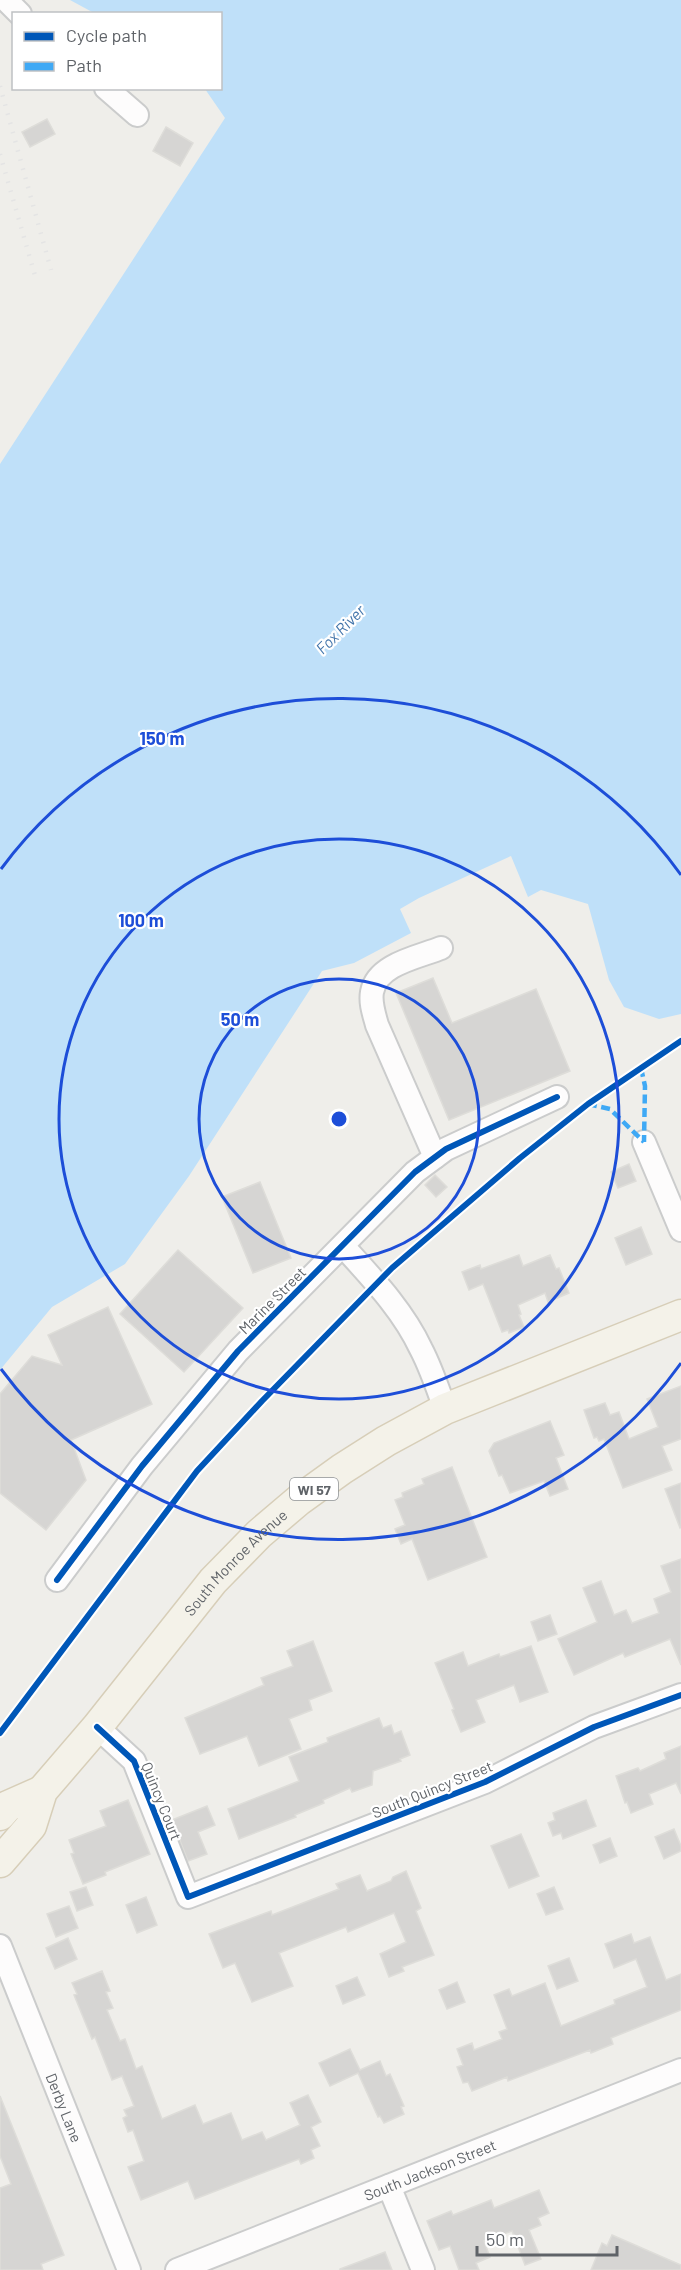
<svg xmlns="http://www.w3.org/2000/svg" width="681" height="2270" font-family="Barlow,sans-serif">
<rect width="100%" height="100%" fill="#efeeea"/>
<path fill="#bfe0f9" d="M70,0H681V1014L659,1019L624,1007L609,980L588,904L541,890L528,897L511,856L419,898L400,909L411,933L354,963L322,971L189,1176L125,1264L52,1307L0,1370V464L225,118L205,89L220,88V14L94,13Z"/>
<g fill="#d6d5d3" stroke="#deddd9" stroke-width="1.5">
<path d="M47,119L55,134L30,147L22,132Z"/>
<path d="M166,127L193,143L180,166L153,151Z"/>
<path d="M433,978L452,1023L536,989L570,1071L449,1120L396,993Z"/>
<path d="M629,1164L636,1181L618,1188L611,1172Z"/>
<path d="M435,1175L447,1187L436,1197L425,1185Z"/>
<path d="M260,1182L291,1258L253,1273L222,1197Z"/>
<path d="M641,1227L652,1254L626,1265L615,1238Z"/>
<path d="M178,1250L243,1308L184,1372L120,1314Z"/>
<path d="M519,1255L523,1266L550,1255L556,1269L559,1268L569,1293L548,1302L545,1293L518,1305L521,1314L519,1315L524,1327L509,1333L508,1330L502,1332L483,1284L469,1290L462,1272L480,1265L481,1269Z"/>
<path d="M108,1307L152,1404L71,1440L86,1480L46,1530L0,1493V1394L32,1356L62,1365L48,1335Z"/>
<path d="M681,1386V1439L662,1446L672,1470L623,1488L604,1439L599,1441L597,1437L594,1438L584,1410L605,1403L610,1415L619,1412L629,1439L658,1427L647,1399Z"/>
<path d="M550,1421L564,1455L556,1458L568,1489L550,1496L544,1481L510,1493L502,1475L499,1476L489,1451L494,1443Z"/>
<path d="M452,1467L487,1557L428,1580L412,1539L401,1544L395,1529L405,1525L395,1500L403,1497L402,1493L424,1484L422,1479Z"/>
<path d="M681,1483V1527L680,1528L665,1489Z"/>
<path d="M681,1559V1665L670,1639L625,1657L623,1653L574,1675L558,1639L597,1622L583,1588L601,1581L614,1615L626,1610L632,1623L659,1613L654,1599L671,1592L661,1566Z"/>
<path d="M550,1615L557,1634L538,1641L531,1622Z"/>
<path d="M313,1641L332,1691L309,1700L312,1710L289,1719L301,1749L259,1766L247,1736L200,1754L185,1718L264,1685L261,1678L293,1666L287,1651Z"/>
<path d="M531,1646L548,1692L520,1702L514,1685L476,1700L485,1722L461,1732L452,1710L454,1709L435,1663L463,1652L468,1666L499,1654L500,1657Z"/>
<path d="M379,1718L383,1728L391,1725L394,1734L401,1731L410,1755L400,1759L401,1761L373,1771L372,1785L352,1792L350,1788L323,1800L324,1803L295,1815L296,1817L239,1839L228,1809L299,1781L289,1757L328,1742L327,1738Z"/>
<path d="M681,1746V1794L676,1783L649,1794L653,1804L631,1813L627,1802L625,1803L616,1776L638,1768L640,1771L666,1759L664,1753Z"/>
<path d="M128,1800L150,1854L105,1872L106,1875L83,1884L71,1854L74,1853L69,1840L106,1826L100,1811Z"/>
<path d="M586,1800L596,1826L563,1839L561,1833L553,1836L548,1823L555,1820L553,1813Z"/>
<path d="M207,1806L215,1825L198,1832L207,1854L188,1861L172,1820Z"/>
<path d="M674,1829L681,1846V1851L664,1859L655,1837Z"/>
<path d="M521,1834L539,1876L509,1888L491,1846Z"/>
<path d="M610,1838L617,1856L600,1863L593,1845Z"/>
<path d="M406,1871L421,1908L416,1911L434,1955L402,1967L404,1971L389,1977L380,1954L406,1942L394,1913L348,1932L346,1927L279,1953L293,1986L252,2002L235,1963L223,1968L209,1934L271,1911L272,1915L339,1889L336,1884L360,1875L367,1891L391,1881L393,1877Z"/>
<path d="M86,1887L93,1905L77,1911L70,1892Z"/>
<path d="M554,1887L563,1909L546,1915L537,1894Z"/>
<path d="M146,1897L157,1925L137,1933L126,1905Z"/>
<path d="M69,1906L78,1928L56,1937L47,1914Z"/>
<path d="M631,1934L634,1943L650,1937L666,1980L681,1974V2010L611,2038L613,2044L591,2053L590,2050L508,2081L507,2077L472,2091L468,2082L463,2083L457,2067L463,2065L457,2049L472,2043L474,2050L502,2039L499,2032L507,2029L494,1995L509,1989L512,1996L545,1983L561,2026L615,2004L614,2000L647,1987L636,1959L614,1968L605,1944Z"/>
<path d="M68,1938L77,1959L55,1969L46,1948Z"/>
<path d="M569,1958L578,1981L557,1989L548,1966Z"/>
<path d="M102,1971L110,1991L106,1992L113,2008L107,2010L120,2041L125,2039L136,2069L142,2066L162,2119L195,2105L203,2124L231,2113L242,2140L262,2132L266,2140L300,2125L290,2103L308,2095L321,2122L311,2127L320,2146L311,2150L314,2158L301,2164L299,2159L195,2199L188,2181L141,2200L128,2167L144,2161L133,2130L128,2132L123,2118L127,2116L124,2110L134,2106L122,2076L112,2080L95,2037L92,2039L74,1995L77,1994L72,1983Z"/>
<path d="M357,1977L365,1995L343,2004L336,1986Z"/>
<path d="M457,1982L465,2002L447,2009L439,1990Z"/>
<path d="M350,2049L360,2070L380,2061L386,2076L390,2074L404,2106L401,2107L404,2114L384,2123L380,2116L378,2117L358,2073L330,2086L319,2063Z"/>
<path d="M0,2096L64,2255L41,2264L43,2270H0V2188L11,2184L0,2156Z"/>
<path d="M539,2190L549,2213L538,2218L541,2225L529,2230L541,2259L525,2265L512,2231L484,2241L490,2257L476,2263L479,2270H459L450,2246L439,2250L427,2221L451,2211L453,2215L491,2200L494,2208Z"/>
<path d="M612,2235L681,2265V2270H591L602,2243L607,2246Z"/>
<path d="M385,2252L392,2270H340V2269Z"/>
</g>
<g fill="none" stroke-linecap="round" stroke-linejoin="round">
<g stroke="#cbcccc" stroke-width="26">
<g id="minor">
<path d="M6,0L20,14"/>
<path d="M106,88L137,115"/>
<path d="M644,1142L681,1230"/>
<path d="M435,1157L377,1025C374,1014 370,1003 372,992C377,964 419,957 441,948"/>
<path d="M343,1246C371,1277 403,1310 421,1349C431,1368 438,1389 445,1409"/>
<path d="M57,1580L142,1466L238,1351L415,1172L446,1149L557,1097"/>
<path d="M97,1727L134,1761L188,1897L485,1782L594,1727L681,1695"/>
<path id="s1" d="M0,1946L129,2270"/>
<path d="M389,2186L423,2270"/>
<path id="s2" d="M177,2270L681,2070"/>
</g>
</g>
<g stroke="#d7ceb8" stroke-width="33">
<g id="major">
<path d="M0,1815L8,1806L42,1791"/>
<path id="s3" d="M0,1862L31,1826L42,1791L97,1727L213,1581L259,1534L299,1500L342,1469L386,1441L445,1409L681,1315"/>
</g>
</g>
<use href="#minor" stroke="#fdfcfc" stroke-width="22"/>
<use href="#major" stroke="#f4f2e9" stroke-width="30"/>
<g stroke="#e4e4e4" stroke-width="4.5" stroke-dasharray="1.5 8" stroke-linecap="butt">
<path d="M0,86L51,270"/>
<path d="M0,154L36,279"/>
</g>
<g stroke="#3fa9f5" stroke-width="4.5" stroke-dasharray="9 4.5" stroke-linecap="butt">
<path d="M641,1068L645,1086L644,1142"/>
<path d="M588,1104L610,1109L644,1142"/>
</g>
<g stroke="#fff" stroke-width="10">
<g id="cycleway">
<path d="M57,1580L142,1466L238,1351L415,1172L446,1149L557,1097"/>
<path d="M97,1727L134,1761L188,1897L485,1782L594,1727L681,1695"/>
<path d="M0,1733L197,1471L262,1401L392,1268L520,1158L588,1104L681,1041"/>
</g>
</g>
<use href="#cycleway" stroke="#0057b8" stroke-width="6"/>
</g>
<g fill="none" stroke="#1d4ed8" stroke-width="3">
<circle cx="339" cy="1119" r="140"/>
<circle cx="339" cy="1119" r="280"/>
<path d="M681 1363A420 420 0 0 1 1 1369M1 869A420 420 0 0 1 681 875"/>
</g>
<g text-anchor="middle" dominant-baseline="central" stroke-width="4.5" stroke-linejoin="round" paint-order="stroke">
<rect fill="#fff" stroke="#8f9295" stroke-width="1.5" x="290" y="1478" width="48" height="22" rx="4.5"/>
<g font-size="14" font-weight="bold" fill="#5f6368">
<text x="314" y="1489">WI 57</text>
</g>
<g font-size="15" fill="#5f6368" stroke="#fff">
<text transform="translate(272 1300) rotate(-45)">Marine Street</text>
<text stroke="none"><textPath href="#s3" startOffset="384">South Monroe Avenue</textPath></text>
<text transform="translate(432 1789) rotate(-22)">South Quincy Street</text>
<text transform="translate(162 1801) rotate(68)">Quincy Court</text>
<text stroke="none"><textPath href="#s1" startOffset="174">Derby Lane</textPath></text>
<text stroke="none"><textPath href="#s2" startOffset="272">South Jackson Street</textPath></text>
</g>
<g font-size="16" font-style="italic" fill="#4174aa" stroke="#fff">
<text transform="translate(340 629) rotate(-45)">Fox River</text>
</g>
</g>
<circle cx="339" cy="1119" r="9" fill="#1d4ed8" stroke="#fff" stroke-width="3"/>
<g font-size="18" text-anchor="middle" font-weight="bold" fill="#1d4ed8" stroke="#fff" stroke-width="4.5" stroke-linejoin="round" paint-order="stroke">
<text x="162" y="745">150 m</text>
<text x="141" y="927">100 m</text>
<text x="240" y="1026">50 m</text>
</g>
<rect x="12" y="12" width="210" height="78" fill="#ffffff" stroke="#bfc1c3" stroke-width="1.5"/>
<rect x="24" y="32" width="30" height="9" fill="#0057b8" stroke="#bfc1c3" stroke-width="1.5"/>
<text x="66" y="42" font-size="18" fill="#5f6368">Cycle path</text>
<rect x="24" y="62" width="30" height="9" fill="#3fa9f5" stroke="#bfc1c3" stroke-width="1.5"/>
<text x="66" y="72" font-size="18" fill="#5f6368">Path</text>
<path d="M477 2246v9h140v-9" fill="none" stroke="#5f6368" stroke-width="3"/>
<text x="486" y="2246" font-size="18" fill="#5f6368" stroke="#ffffff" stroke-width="4.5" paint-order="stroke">50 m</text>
</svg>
